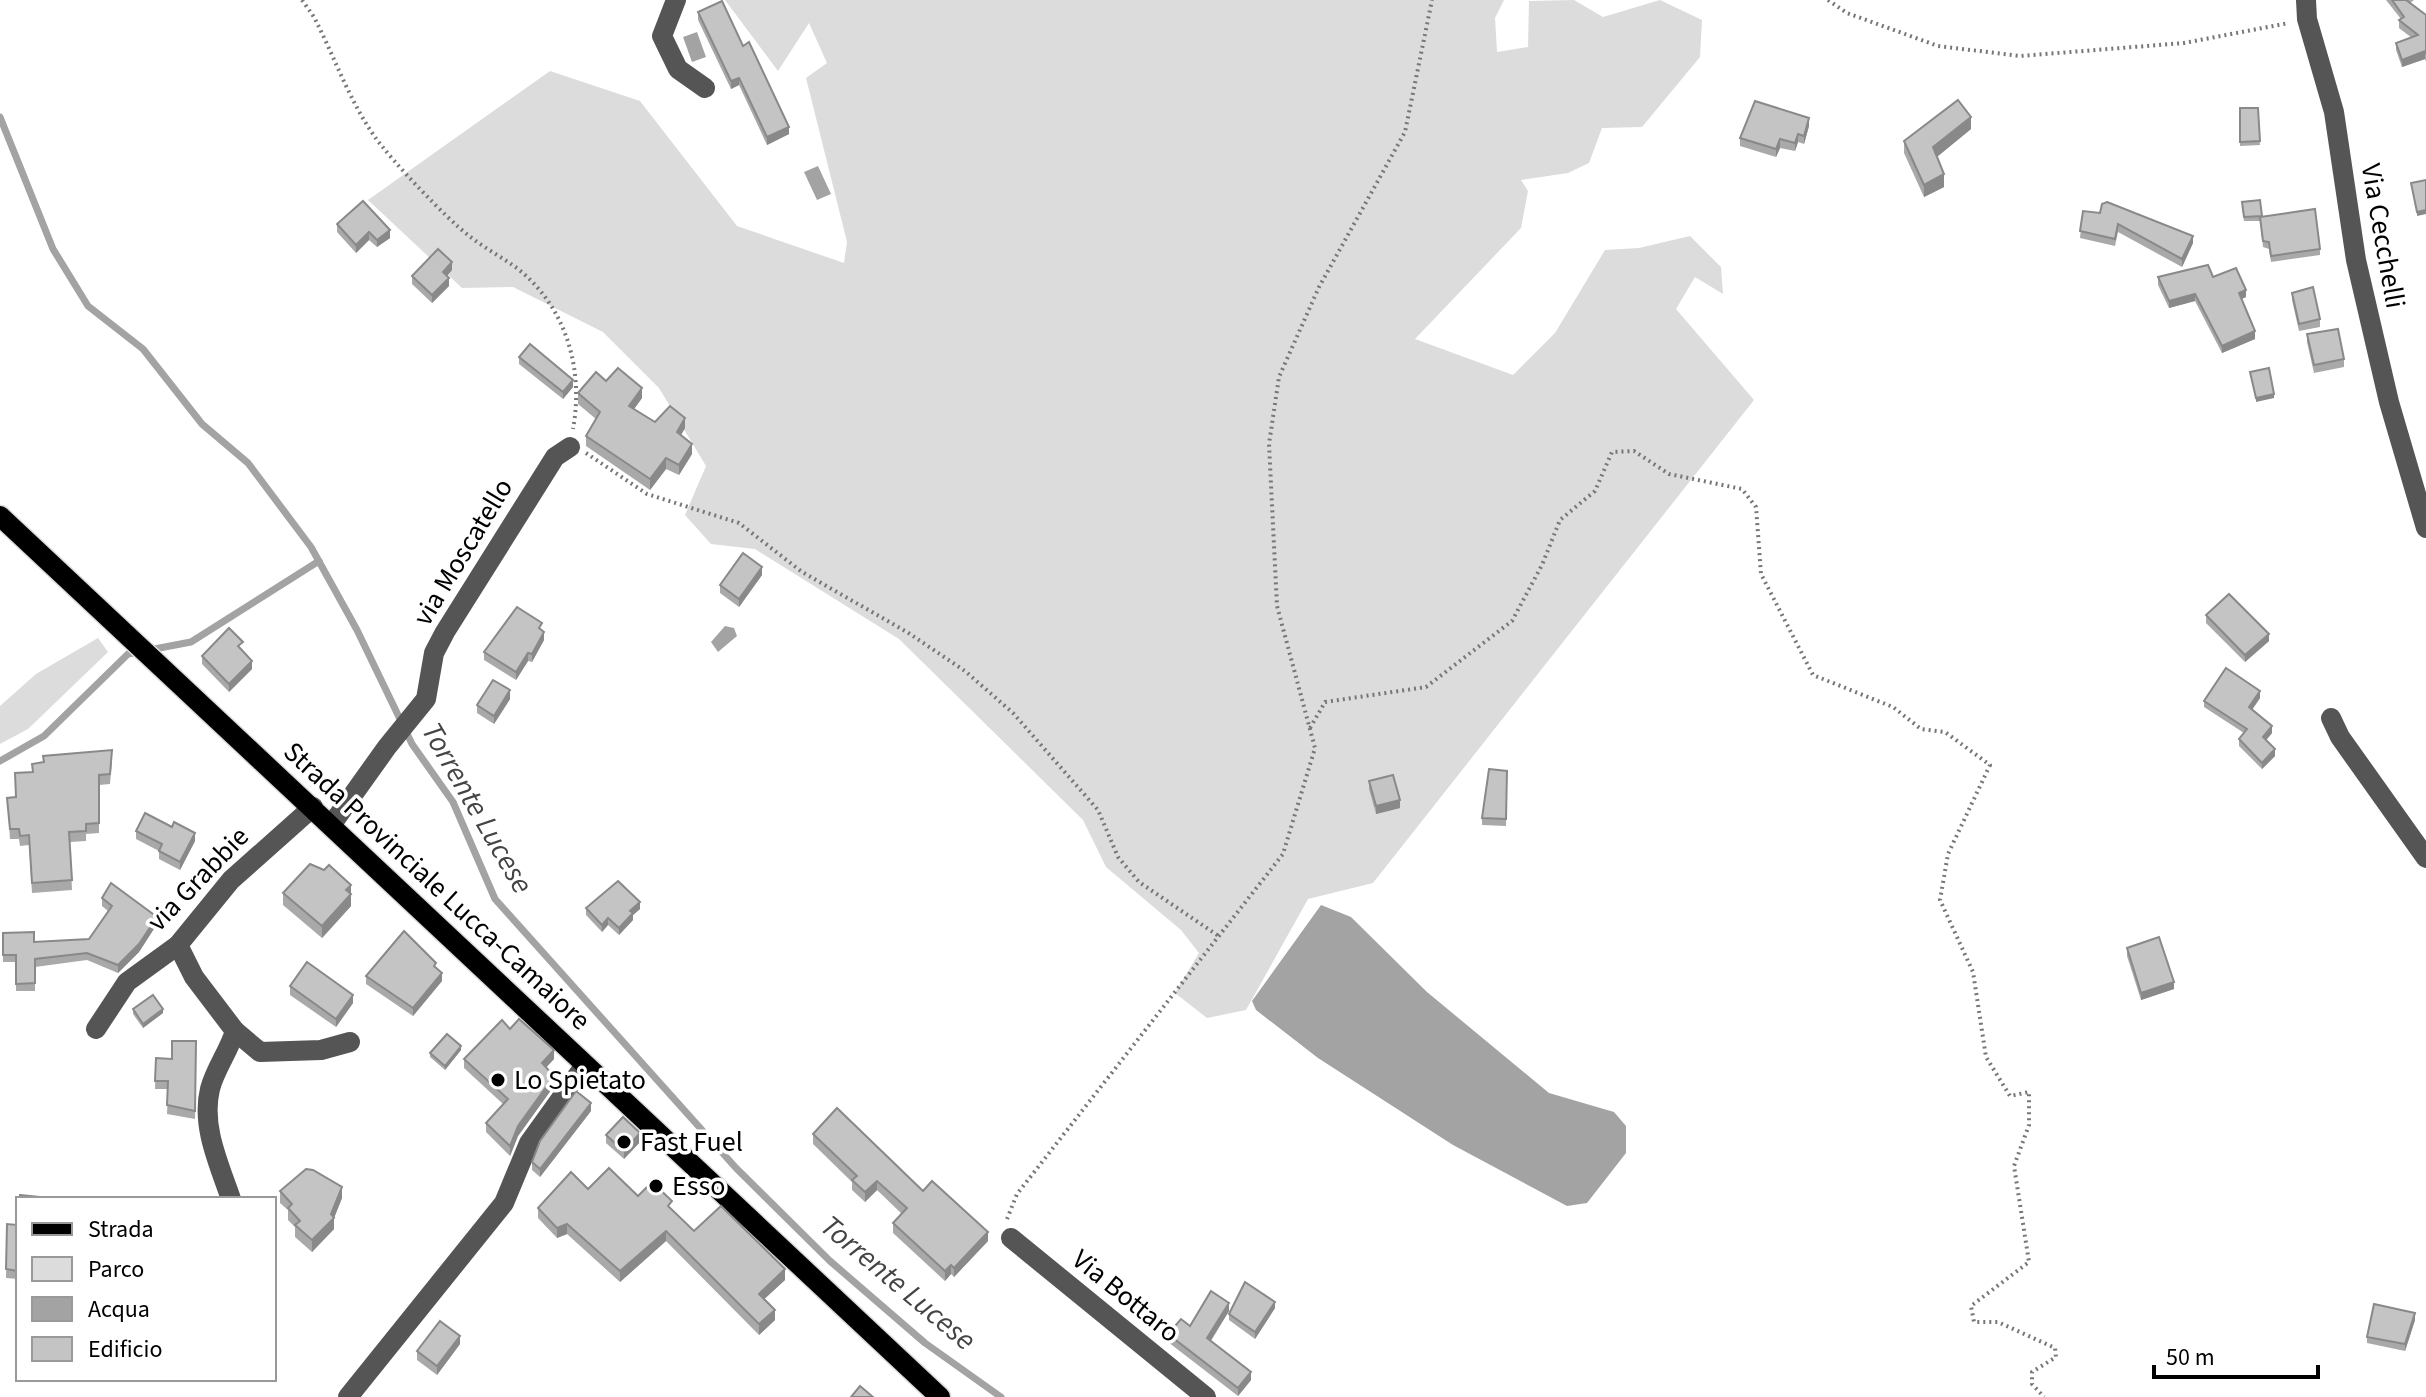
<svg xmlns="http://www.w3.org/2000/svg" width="2426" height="1397" font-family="'Source Sans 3',sans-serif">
<rect width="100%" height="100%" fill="#fff"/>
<g fill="#dcdcdc">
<path d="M725,0H1504L1495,18L1497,52L1528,47L1529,1L1574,0L1603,17L1660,0L1702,20L1700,57L1642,127L1602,128L1589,163L1568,173L1521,180L1528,191L1521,228L1415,339L1513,375L1555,333L1605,250L1639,248L1690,236L1721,267L1723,294L1695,277L1676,309L1754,400L1373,883L1308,899L1246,1010L1207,1018L1175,993L1199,953L1181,930L1106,867L1083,820L899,639L755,549L711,544L685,515L706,466L659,388L603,332L513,287L462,288L368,200L550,71L640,101L737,226L844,263L847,242L806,78L827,63L809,23L778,71Z"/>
<path d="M98,638L108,652L28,729L0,744V706L36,674Z"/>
</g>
<g fill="#a3a3a3">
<path d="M697,32L706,57L692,62L683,37Z"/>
<path d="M818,166L831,194L817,200L804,172Z"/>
<path d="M725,626L734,628L737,636L718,652L711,642Z"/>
<path d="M1321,905L1351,917L1427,992L1549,1093L1614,1112L1626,1126V1153L1587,1203L1567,1206L1453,1145L1318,1058L1256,1010L1252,1001Z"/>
</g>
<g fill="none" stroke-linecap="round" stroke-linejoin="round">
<g stroke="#a3a3a3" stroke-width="7">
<path d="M0,117L53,249L88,306L143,349L202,424L248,463L311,547L357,630L412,744L453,802L495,899L736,1168L830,1261L925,1343L1001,1397"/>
<path d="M0,761L44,736L128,654L191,642L319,561"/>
</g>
<g stroke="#dbdbdb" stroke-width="23">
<path id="major" d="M0,516L940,1397"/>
</g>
<g stroke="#777" stroke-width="4" stroke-dasharray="2 4" stroke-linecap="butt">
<path d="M302,0L314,17C334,56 350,102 375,137C391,160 446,218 468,235C484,248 502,257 518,269C566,307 584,369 573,429"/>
<path d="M1828,0L1847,13L1938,46L2020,56L2184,43L2289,23"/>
<path d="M586,453L647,494L739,523L802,572L907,632L965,671L1013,713L1098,810L1118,857L1139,882L1220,937"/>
<path d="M1310,728L1325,702L1426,687L1512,621L1542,565L1560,520L1595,491L1612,452L1634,451L1669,474L1742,489L1756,507L1761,574L1813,675L1893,707L1921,729L1945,732L1990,765L1948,854L1940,900L1973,972L1986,1057L2010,1096L2029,1092V1125L2014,1166L2029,1262L1971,1306L1974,1322H1998L2055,1348L2056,1357L2032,1372V1384L2044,1397"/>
<path d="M1007,1219L1017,1194L1283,854L1315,748L1277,606L1269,444L1279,377L1319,287L1405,132L1432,0"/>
</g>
<g stroke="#555" stroke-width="20">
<path d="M676,0L662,36L678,69L705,88"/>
<path d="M2306,0L2307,19L2334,112L2356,260L2389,402L2426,528"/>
<path d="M2331,718L2340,737L2426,858"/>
<path d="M332,824L387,747L426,699L434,653L445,632L555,457L570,447"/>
<path d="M178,945L194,977L235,1031C229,1051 215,1069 210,1089C201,1126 219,1164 231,1199"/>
<path d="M96,1029L127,982L178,945L231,880L313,807"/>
<path d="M235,1031L260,1052L321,1050L350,1042"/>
<path d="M1011,1238L1206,1397"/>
<path d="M348,1397L504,1203L529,1143L585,1065"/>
</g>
<use href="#major" stroke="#000" stroke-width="20"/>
</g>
<g fill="#a9a9a9">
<path d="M2386,0H2414L2410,3L2426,15V62L2425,59L2402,67L2396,50V43L2412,38L2399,28V20L2401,19Z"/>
<path d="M698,12L743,46L789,134L767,145L739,85L731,89L698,20Z"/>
<path d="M2240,108H2258L2260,145L2240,146Z"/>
<path d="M1809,126L1804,144L1798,142L1795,151L1780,148L1776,157L1740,146V138Z"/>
<path d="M1971,129L1937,157L1944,187L1924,197L1904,153V141Z"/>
<path d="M2242,206L2320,249V255L2271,262L2269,249L2263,247L2260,221H2244Z"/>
<path d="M2083,211L2193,243L2182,267L2118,232L2115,246L2080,238Z"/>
<path d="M337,224L390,238L377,247L369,240L356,253L337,232Z"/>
<path d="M452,270L447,276L449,286L432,303L412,284V276Z"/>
<path d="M2158,277H2213L2246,297L2242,299L2255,339L2222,353L2195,301L2169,308L2158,285Z"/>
<path d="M2292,293L2320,319V327L2299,331L2292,300Z"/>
<path d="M2307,334L2344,359V367L2314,373L2307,342Z"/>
<path d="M519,357L573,387L563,399L519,364Z"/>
<path d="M606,381L642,398L634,409L655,422L685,428L681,435L692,454L679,475L666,469L650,490L586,446V436L596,419L578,404V393Z"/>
<path d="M762,575L739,607L720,593V585Z"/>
<path d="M2206,615L2269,641L2245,662L2206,623Z"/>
<path d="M542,630L544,640L532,662L528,661L516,680L484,660V652Z"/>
<path d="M243,650L242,651L252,669L229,692L202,664V656Z"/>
<path d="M2260,698L2252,710L2272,733L2266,740L2275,756L2262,769L2239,746V739L2244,733L2204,707V701Z"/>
<path d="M510,699L494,724L477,713V705Z"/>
<path d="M43,756L112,761L110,784L99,785V833L86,834V841L70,842L72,890L32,893L29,845L20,846L19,839H10L7,798L16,797L32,772V764L43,762Z"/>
<path d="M1507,771L1506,826L1482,825V818Z"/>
<path d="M1369,781L1400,808L1376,814L1369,789Z"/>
<path d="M172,827L195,841L180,870L159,859V851L136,839V831Z"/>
<path d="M351,885V906L322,938L283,905V893Z"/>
<path d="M102,898L157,924L139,952L118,973L87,960L35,967V991H16V962H3V933L34,942L89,939L108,911L102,906Z"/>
<path d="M586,908L640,909L633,915V920L619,935L608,925L602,932L586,915Z"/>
<path d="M2127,948L2174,989L2141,1000L2127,956Z"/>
<path d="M366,976L442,981L413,1016L366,984Z"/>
<path d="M290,986L353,1003L336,1027L290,995Z"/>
<path d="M133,1009L163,1013L143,1028L133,1014Z"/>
<path d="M510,1029L554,1059L546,1067L554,1086L518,1136L510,1156L486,1132V1123L503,1104L464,1068V1059Z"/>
<path d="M196,1041L195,1119L167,1114L168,1089H155L156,1058L172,1059Z"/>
<path d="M461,1050L445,1070L430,1057V1053Z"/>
<path d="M591,1111L540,1177L532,1170V1162Z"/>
<path d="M813,1134L923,1191L988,1241L954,1277L951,1274L945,1281L893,1233V1223L902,1214L877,1190L865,1202L852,1190V1182L813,1144Z"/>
<path d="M606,1135L640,1142L624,1159L606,1143Z"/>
<path d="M280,1191L342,1198L334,1218V1229L312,1252L295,1237V1227L288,1220V1210L280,1203Z"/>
<path d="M638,1196L672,1210L694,1231L785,1280L764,1299L775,1320L759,1335L666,1241L620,1282L567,1234L557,1238L538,1218V1208Z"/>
<path d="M18,1217V1279L6,1278L7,1224L17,1225Z"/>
<path d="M1275,1308L1255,1339L1229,1320V1314Z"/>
<path d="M1229,1311L1211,1341L1251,1380L1238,1396L1168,1342V1334Z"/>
<path d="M2415,1320L2405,1351L2367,1343V1337Z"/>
<path d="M460,1344L437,1375L417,1360V1351Z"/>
</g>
<g fill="#898989">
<path d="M2425,51V59L2402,67V60Z"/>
<path d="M739,78V85L731,89V81Z"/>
<path d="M1971,117V129L1933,160V147Z"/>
<path d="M1809,118V126L1804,144V136Z"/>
<path d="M789,127V134L767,145V137Z"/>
<path d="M1798,134V142L1795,151V143Z"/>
<path d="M1780,139V148L1776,157V149Z"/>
<path d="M1944,174V187L1924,197V185Z"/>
<path d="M2426,210V214L2417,216V212Z"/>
<path d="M390,230V238L377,247V240Z"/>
<path d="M369,232V240L356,253V245Z"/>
<path d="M2193,236V243L2182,267V259Z"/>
<path d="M452,262V270L443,280V272Z"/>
<path d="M449,278V286L432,303V295Z"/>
<path d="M2246,290V297L2239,300V293Z"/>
<path d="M2195,294V301L2169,308V301Z"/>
<path d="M2255,331V339L2222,353V346Z"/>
<path d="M573,380V387L563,399V392Z"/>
<path d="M642,388V398L629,416V406Z"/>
<path d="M2274,394V398L2256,402V398Z"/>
<path d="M685,418V428L677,442V432Z"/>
<path d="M692,444V454L679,475V465Z"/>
<path d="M666,458V469L650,490V479Z"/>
<path d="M762,567V575L739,607V599Z"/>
<path d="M544,632V640L532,662V654Z"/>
<path d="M2269,634V641L2245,662V655Z"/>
<path d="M528,653V661L516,680V672Z"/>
<path d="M252,661V669L229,692V684Z"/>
<path d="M510,690V699L494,724V716Z"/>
<path d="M2260,691V698L2249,714V707Z"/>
<path d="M2272,726V733L2263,744V737Z"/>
<path d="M2275,749V756L2262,769V763Z"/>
<path d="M1400,800V808L1376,814V806Z"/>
<path d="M195,833V841L180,870V862Z"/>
<path d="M351,885V906L322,938V926Z"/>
<path d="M640,902V909L633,915V920L619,935V928L630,911Z"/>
<path d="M157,917V924L139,952L118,973V965Z"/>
<path d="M608,918V925L602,932V925Z"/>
<path d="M442,973V981L413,1016V1008Z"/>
<path d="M2174,982V989L2141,1000V993Z"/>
<path d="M353,995V1003L336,1027V1019Z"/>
<path d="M163,1009V1013L143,1028V1024Z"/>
<path d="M461,1046V1050L445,1070V1066Z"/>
<path d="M554,1050V1059L542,1072V1063Z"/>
<path d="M554,1076V1086L518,1136L510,1156V1146L518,1126Z"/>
<path d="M591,1103V1111L540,1177V1169Z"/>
<path d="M640,1133V1142L624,1159V1151Z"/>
<path d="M877,1181V1190L865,1202V1192Z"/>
<path d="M342,1187V1198L334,1218V1229L312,1252V1240L331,1214Z"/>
<path d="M567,1224V1234L557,1238V1228Z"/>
<path d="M666,1231V1241L620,1282V1271Z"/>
<path d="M988,1232V1241L954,1277V1268Z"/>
<path d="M951,1265V1274L945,1281V1271Z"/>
<path d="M785,1269V1280L759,1304V1294Z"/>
<path d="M1275,1302V1308L1255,1339V1332Z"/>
<path d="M1229,1303V1311L1207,1346V1338Z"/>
<path d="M775,1310V1320L759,1335V1324Z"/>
<path d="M2415,1313V1320L2405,1351V1344Z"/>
<path d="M460,1336V1344L437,1375V1366Z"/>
<path d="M1251,1372V1380L1238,1396V1388Z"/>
</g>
<g fill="#c4c4c4" stroke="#898989" stroke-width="2">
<path d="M2392,0H2406L2426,15V54L2425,51L2402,60L2396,43L2418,35L2399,20L2404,17Z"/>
<path d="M722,1L743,46L749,42L789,127L767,137L739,78L731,81L698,12Z"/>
<path d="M1958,100L1971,117L1933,147L1944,174L1924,185L1904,141Z"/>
<path d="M1755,101L1809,118L1804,136L1798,134L1795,143L1780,139L1776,149L1740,138Z"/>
<path d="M2240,108H2258L2260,141L2240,142Z"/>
<path d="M2426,180V210L2417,212L2411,183Z"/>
<path d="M2260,200L2262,216L2244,217L2242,202Z"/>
<path d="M363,201L390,230L377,240L369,232L356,245L337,224Z"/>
<path d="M2107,202L2193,236L2182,259L2118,224L2115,239L2080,231L2083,211L2100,213L2102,204Z"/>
<path d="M2315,209L2320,249L2271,256L2269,242L2263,241L2260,217Z"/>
<path d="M438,249L452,262L443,272L449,278L432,295L412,276Z"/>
<path d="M2208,265L2213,277L2236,268L2246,290L2239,293L2255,331L2222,346L2195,294L2169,301L2158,277Z"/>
<path d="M2313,287L2320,319L2299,324L2292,293Z"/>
<path d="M2338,329L2344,359L2314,365L2307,334Z"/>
<path d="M530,344L573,380L563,392L519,357Z"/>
<path d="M618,368L642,388L629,406L655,422L670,406L685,418L677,432L692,444L679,465L666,458L650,479L586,436L600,412L578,393L596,372L606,381Z"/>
<path d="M2269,368L2274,394L2256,398L2250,372Z"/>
<path d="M743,553L762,567L739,599L720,585Z"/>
<path d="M2229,594L2269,634L2245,655L2206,615Z"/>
<path d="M517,607L542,623L539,628L544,632L532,654L528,653L516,672L484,652Z"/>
<path d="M229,628L243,642L238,646L252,661L229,684L202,656Z"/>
<path d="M2226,668L2260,691L2249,707L2272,726L2263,737L2275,749L2262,763L2239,739L2247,729L2204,701Z"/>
<path d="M493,680L510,690L494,716L477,705Z"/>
<path d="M112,750L110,774L99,775V823L86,824V831L69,832L72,880L32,883L29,835L20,836L19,829H10L7,798L16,797L15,773L33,772L32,764L44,762L43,756Z"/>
<path d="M1489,769L1507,771L1506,819L1482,818Z"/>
<path d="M1393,775L1400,800L1376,806L1369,781Z"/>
<path d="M145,813L172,827L174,822L195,833L180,862L159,851L162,844L136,831Z"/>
<path d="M310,864L324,870L329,865L351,885L346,890L351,894L322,926L283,893Z"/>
<path d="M618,881L640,902L630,911L633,913L619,928L608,918L602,925L586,908Z"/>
<path d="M111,883L157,917L139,944L118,965L87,953L35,959V983L16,984V955H3V933L34,932V942L89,939L112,906L102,898Z"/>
<path d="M404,931L436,963L434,966L442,973L413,1008L366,976Z"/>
<path d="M2159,937L2174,982L2141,993L2127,948Z"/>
<path d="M307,962L353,995L336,1019L290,986Z"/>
<path d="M153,995L163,1009L143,1024L133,1009Z"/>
<path d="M519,1019L554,1050L542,1063L554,1076L518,1126L510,1146L486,1123L508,1099L464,1059L502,1020L510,1029Z"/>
<path d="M447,1034L461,1046L445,1066L430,1053Z"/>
<path d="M172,1041H196L195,1111L167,1105L168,1081H155L156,1058L172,1059Z"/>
<path d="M576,1091L591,1103L540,1169L532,1162L540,1141Z"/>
<path d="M837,1108L923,1191L932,1181L988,1232L954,1268L951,1265L945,1271L893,1223L907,1208L877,1181L865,1192L852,1180L857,1176L813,1134Z"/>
<path d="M623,1117L640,1133L624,1151L606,1135Z"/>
<path d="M609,1168L638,1196L652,1182L672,1201L668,1206L694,1231L721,1206L785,1269L759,1294L775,1310L759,1324L666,1231L620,1271L567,1224L557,1228L538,1208L571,1172L588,1189Z"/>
<path d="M306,1169L313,1170L342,1187L331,1214L334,1218L312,1240L295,1225L300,1221L288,1208L292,1204L280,1191Z"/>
<path d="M20,1195L39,1197V1199H20Z"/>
<path d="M18,1217V1271L6,1269L7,1224L17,1225Z"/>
<path d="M1245,1282L1275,1302L1255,1332L1229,1314Z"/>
<path d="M1211,1291L1229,1303L1207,1338L1251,1372L1238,1388L1168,1334L1181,1319L1190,1326Z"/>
<path d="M2374,1304L2415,1313L2405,1344L2367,1337Z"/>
<path d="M440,1321L460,1336L437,1366L417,1351Z"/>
<path d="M860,1386L873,1397H851Z"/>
</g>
<g fill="#000" stroke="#fff" stroke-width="3">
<circle cx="498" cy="1080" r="8"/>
<circle cx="624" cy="1142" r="8"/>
<circle cx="656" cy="1186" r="8"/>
</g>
<g text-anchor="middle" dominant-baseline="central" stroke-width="7" stroke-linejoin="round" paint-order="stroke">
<g font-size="28" fill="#000" stroke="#fff">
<text transform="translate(2383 236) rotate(80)">Via Cecchelli</text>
<text transform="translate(463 552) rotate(-59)">via Moscatello</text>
<text transform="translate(198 879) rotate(-46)">via Grabbie</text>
<text transform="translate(437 886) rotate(43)">Strada Provinciale Lucca-Camaiore</text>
<text transform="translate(1126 1296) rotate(39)">Via Bottaro</text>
</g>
<g font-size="28" fill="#000" stroke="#fff" text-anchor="start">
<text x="514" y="1080">Lo Spietato</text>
<text x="640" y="1142">Fast Fuel</text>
<text x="672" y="1186">Esso</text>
</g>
<g font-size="30" font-style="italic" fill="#444" stroke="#fff">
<text transform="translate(477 808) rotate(60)">Torrente Lucese</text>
<text transform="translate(898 1283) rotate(40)">Torrente Lucese</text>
</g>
</g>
<rect x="16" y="1197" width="260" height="184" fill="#ffffff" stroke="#999999" stroke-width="2"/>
<rect x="32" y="1223" width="40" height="12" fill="#000000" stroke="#999999" stroke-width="2"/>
<text x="88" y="1237" font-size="24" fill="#000000">Strada</text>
<rect x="32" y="1257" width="40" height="24" fill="#dcdcdc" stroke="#999999" stroke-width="2"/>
<text x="88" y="1277" font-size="24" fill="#000000">Parco</text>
<rect x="32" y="1297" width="40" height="24" fill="#a3a3a3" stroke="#999999" stroke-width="2"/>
<text x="88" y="1317" font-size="24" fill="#000000">Acqua</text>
<rect x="32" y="1337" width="40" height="24" fill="#c4c4c4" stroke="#999999" stroke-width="2"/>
<text x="88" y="1357" font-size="24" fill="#000000">Edificio</text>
<path d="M2154 1365v12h164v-12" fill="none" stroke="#000000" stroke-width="4"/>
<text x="2166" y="1365" font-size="24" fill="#000000" stroke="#ffffff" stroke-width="6" paint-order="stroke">50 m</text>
</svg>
